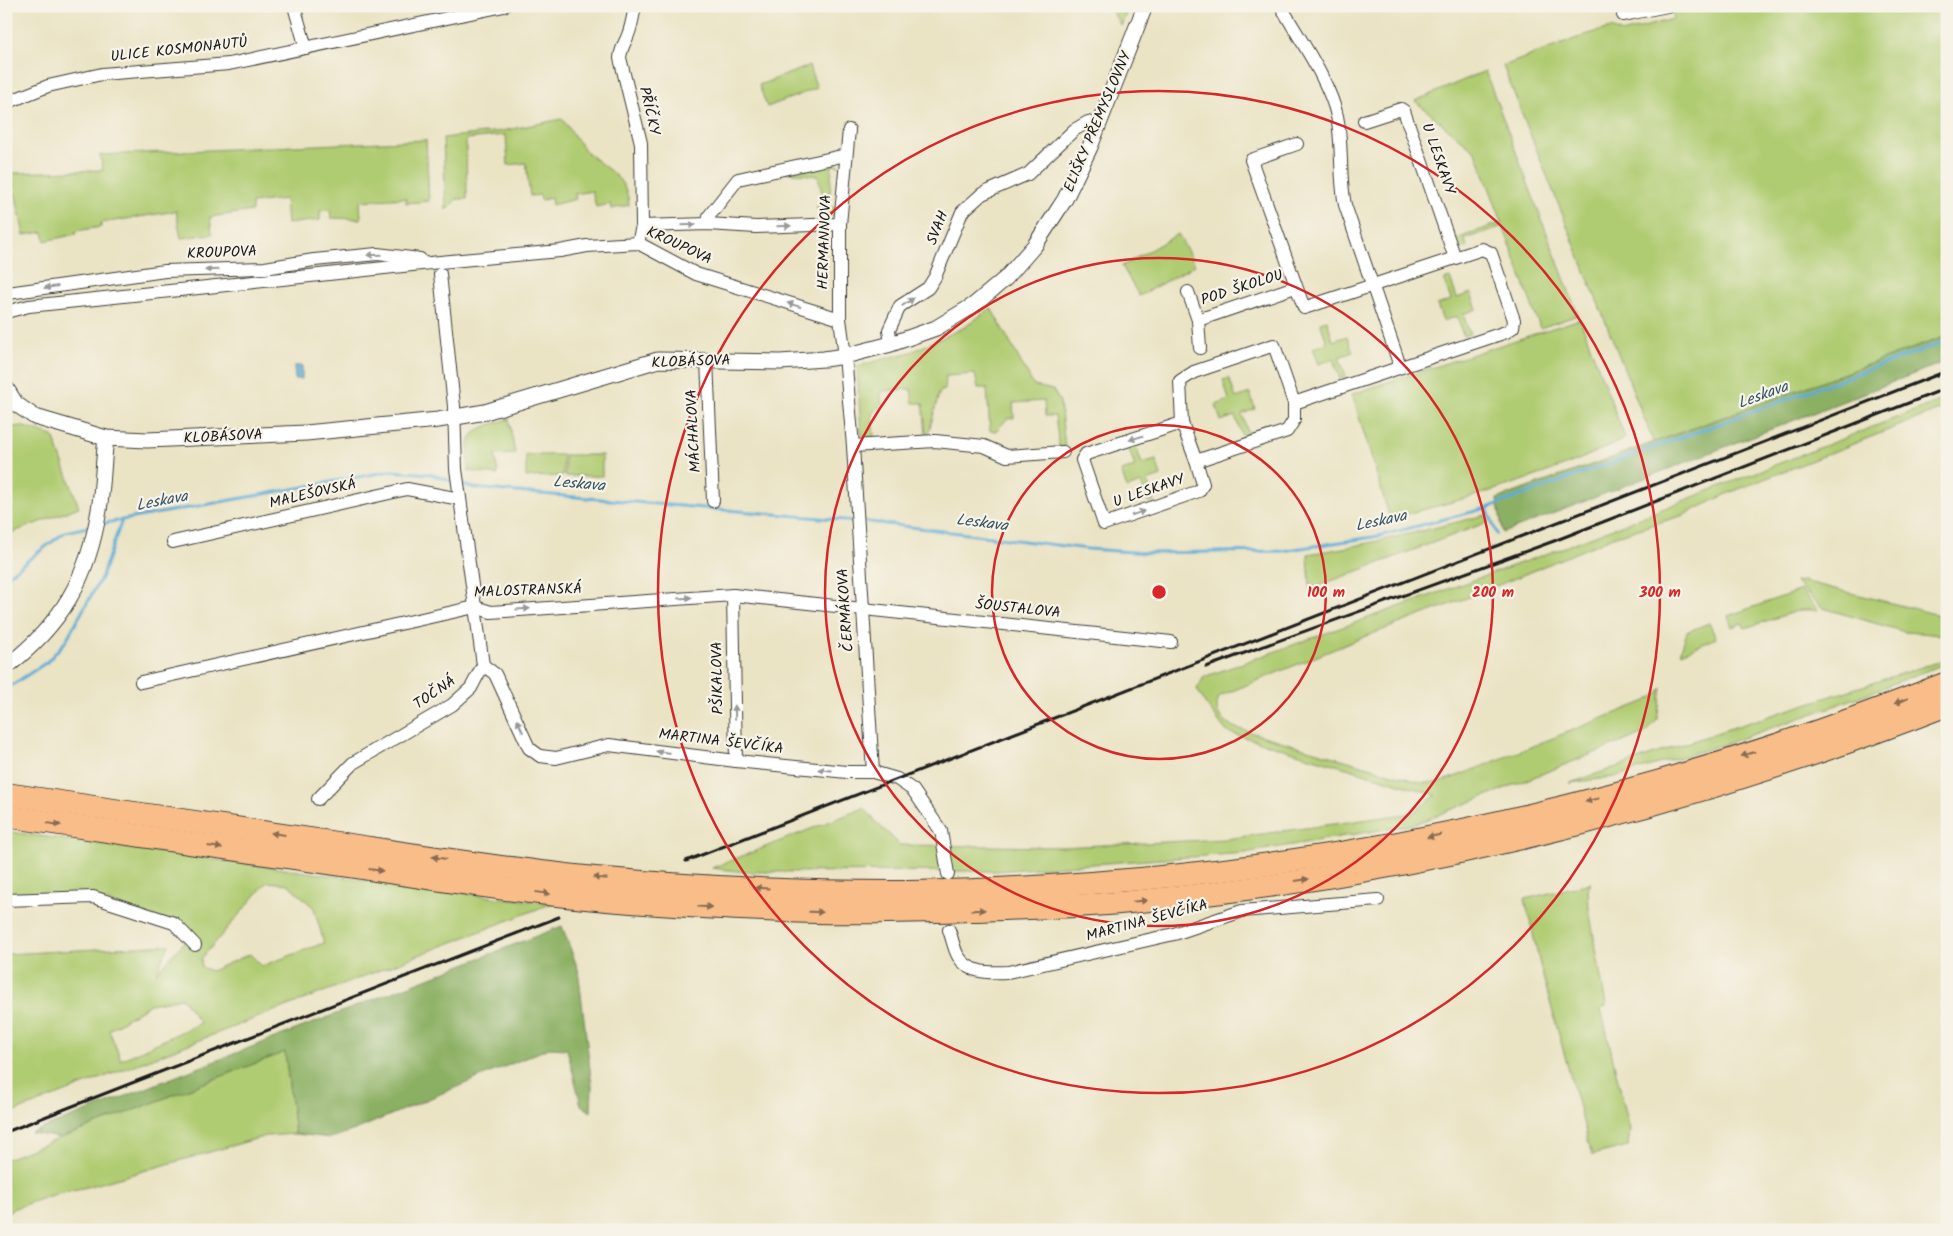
<svg xmlns="http://www.w3.org/2000/svg" width="1953" height="1236" font-family="Kalam,sans-serif">
<rect width="100%" height="100%" fill="#f7f3e8"/>
<filter id="ink" filterUnits="userSpaceOnUse"><feTurbulence type="fractalNoise" baseFrequency=".02" numOctaves="2"/><feDisplacementMap in="SourceGraphic" scale="10" xChannelSelector="R" yChannelSelector="G"/><feConvolveMatrix kernelMatrix="1 2 1 2 8 2 1 2 1" color-interpolation-filters="sRGB"/></filter>
<filter id="wash" filterUnits="userSpaceOnUse"><feTurbulence type="fractalNoise" baseFrequency=".0096" numOctaves="4" result="noise"/><feDisplacementMap in="SourceGraphic" scale="20" xChannelSelector="R" yChannelSelector="G"/><feGaussianBlur stdDeviation="1.12" result="paint"/><feColorMatrix in="noise" values="0 0 0 0 0 0 0 0 0 0 0 0 0 0 0 0 0 1.4 0 .05"/><feComposite in="paint" operator="in"/></filter>
<g filter="url(#wash)">
<rect width="100%" height="100%" fill="#eae3c4"/>
<g fill="#b0cc72" stroke="#667447" fill-rule="evenodd">
<path d="M1109,6H1129L1121,26Z"/>
<path d="M1687,6H1947V336L1654,443L1503,66L1588,34L1611,28L1622,33L1673,19L1672,10Z"/>
<path d="M809,66L817,88L767,107L759,85Z"/>
<path d="M1485,71L1578,315L1540,328L1503,226L1465,239L1467,248C1455,248 1454,241 1450,230H1453L1456,239L1502,222L1476,152L1415,101Z"/>
<path d="M562,119C571,130 579,145 589,154C608,171 627,177 629,205L611,209L610,204L596,207L592,191L575,194L576,199L552,205L551,198L541,200L540,195L530,196L526,163L508,165L506,135L466,139L467,199H457L446,210L443,138L502,131Z"/>
<path d="M426,140L429,201L406,203V198L360,201L361,219L331,218L330,210L320,211V220L287,224L285,199L252,203V211L210,217L212,234L181,238L176,211L101,223V227L76,231V234L45,241L43,232L24,235L11,173L103,170L100,155Z"/>
<path d="M836,162L840,166L832,165L829,207L836,208L835,215L821,217L816,207L824,202L818,176L786,172Z"/>
<path d="M1178,234L1195,265L1139,296L1122,266Z"/>
<path d="M1450,278L1457,298L1471,293L1477,309L1463,314L1470,334L1463,336L1457,316L1443,321L1437,305L1451,300L1444,280Z"/>
<path d="M991,308L1034,386L1053,390L1060,402L1065,447H1059L1055,416H1045L1044,401L1013,403L1014,418H1008L996,431H990L987,388H978L975,374L946,376L945,390L941,391L939,394L929,432L926,434L923,403H913L911,389L881,391L882,405L872,413L874,436L868,438L861,433L857,366L911,352L965,327Z"/>
<path d="M1580,319L1625,438C1554,475 1468,499 1390,518L1352,394Z"/>
<path d="M1327,320L1333,341L1347,336L1353,352L1339,357L1346,377L1340,379L1333,359L1319,364L1313,348L1327,343L1320,322Z"/>
<path d="M1229,378L1236,398L1250,393L1255,409L1242,414L1248,434L1242,436L1235,416L1221,421L1216,405L1229,400L1223,380Z"/>
<path d="M1947,398V407L1729,493L1684,515L1616,536L1477,594L1359,639L1220,696C1211,712 1223,722 1236,728L1423,783L1439,782L1460,775L1646,701L1655,696L1662,688L1657,720L1645,733L1415,824L1245,853L995,871L744,872L712,868L864,808L876,822L900,845L1062,847L1226,839L1413,813L1436,795L1227,732L1205,703L1197,689L1204,677L1557,550Z"/>
<path d="M509,419L515,454L495,455L498,475L469,471C466,429 472,430 509,419Z"/>
<path d="M21,426L53,436L79,507L6,535V428Z"/>
<path d="M1135,444L1142,464L1156,460L1161,476L1147,481L1154,501L1148,503L1141,483L1127,488L1121,471L1135,467L1128,446Z"/>
<path d="M526,455H563V476L526,477Z"/>
<rect x="565" y="455" width="37" height="21"/>
<path d="M1485,515L1488,522L1310,589L1308,554C1368,545 1426,530 1485,515Z"/>
<path d="M1803,581L1947,617V635L1905,632L1823,608L1795,582Z"/>
<path d="M1801,590L1818,610H1800L1745,628L1742,623L1732,627L1728,616Z"/>
<path d="M1709,623L1716,638L1682,653L1681,650L1687,632Z"/>
<path d="M1947,659V663L1837,705L1728,743L1614,777L1570,783L1719,732Z"/>
<path d="M10,832L499,898L553,903L6,1115V954L169,945L156,973L188,938L174,923L93,897L6,900V834ZM267,882L288,884L314,908L324,943L262,966L250,954L211,971L202,967L201,959ZM182,998L200,1023L121,1060L109,1030L150,1004Z"/>
<path d="M1591,883L1588,890L1589,909L1606,1006L1601,1009L1630,1130L1628,1146L1592,1155L1541,969L1525,899Z"/>
<path d="M285,1052L295,1134L266,1136L87,1187L58,1193L12,1209L6,1213V1159Z"/>
</g>
<g fill="#8cb064" stroke="#546640">
<path d="M1947,336V361L1503,533L1497,499Z"/>
<path d="M562,926L578,969L592,1086L591,1112L581,1105L567,1049L549,1048L355,1130L331,1138L295,1134L285,1052L61,1138L31,1133Z"/>
</g>
<path fill="#5dabd6" stroke="#3c6479" d="M294,366H302V379H295Z"/>
<g fill="none" stroke-linecap="round" stroke-linejoin="round">
<g stroke="#5dabd6" stroke-width="3">
<path d="M461,484L474,488L518,492L855,521"/>
<path d="M1487,508L1497,534"/>
<path d="M862,521L1088,549L1147,553L1282,551L1379,536L1487,508L1947,341"/>
<path d="M100,524L391,471L431,474L455,482"/>
<path d="M6,577L65,532L92,526"/>
<path d="M6,689L47,662L65,642L101,578L122,520"/>
</g>
</g>
</g>
<g filter="url(#ink)">
<g fill="none" stroke-linecap="round" stroke-linejoin="round">
<g stroke="#3b3a35" stroke-width="14">
<g id="minor">
<path d="M294,6L306,48"/>
<path d="M635,6C633,16 632,25 628,35C625,43 621,48 620,58L641,143L642,226L638,243"/>
<path d="M1281,6C1299,39 1329,80 1337,116C1343,146 1339,176 1345,205L1400,366"/>
<path d="M1623,15L1667,6"/>
<path d="M6,103L48,86L102,74L229,64L504,6"/>
<path d="M849,130L840,224V319L845,356L853,446L873,772"/>
<path d="M1297,144L1251,160L1304,308L1455,258L1404,111L1401,109L1364,121"/>
<path d="M708,224L709,216L738,179L846,155"/>
<path d="M642,226L708,224L756,227L840,224"/>
<path d="M1188,292L1198,320L1295,287"/>
<path d="M6,295L8,293L165,271L265,268L314,260L377,254L420,259"/>
<path d="M6,312L29,306L58,303L440,262L560,251L587,246L638,243L696,274L840,319"/>
<path d="M1198,320L1200,348"/>
<path d="M891,344L889,330L900,306L928,288L935,277L962,212L982,194L1028,174L1074,130L1088,122L1098,126"/>
<path d="M707,360L713,501"/>
<path d="M1182,423L1086,454L1082,460L1104,524L1199,491L1203,484L1196,461L1287,431L1294,420V403L1506,332L1513,327L1514,320L1491,253L1482,249L1455,258"/>
<path d="M853,446L935,441L984,446L1007,456L1063,452"/>
<path d="M1196,461L1182,423L1180,381L1194,372L1274,345L1294,403"/>
<path d="M173,542L407,489L460,499"/>
<path d="M733,595L736,761"/>
<path d="M483,665L495,674L529,748L540,756L556,758L609,745L736,761L847,772H873L897,779L913,790L941,831L948,874"/>
<path d="M141,682L475,607L491,612L733,595L1171,642"/>
<path d="M318,799L353,763L452,705L471,688L483,665L456,469L454,406L440,274"/>
<path d="M6,900L93,897L174,923L195,945"/>
<path d="M949,930C952,938 954,949 958,956C969,974 990,973 1008,972L1174,934L1242,911L1378,900"/>
</g>
</g>
<g stroke="#3b3a35" stroke-width="17">
<g id="tertiary">
<path d="M6,388L16,404L35,417L106,438L147,440L306,433L438,420L485,412L658,360L780,362L824,359L845,356L891,344L936,328L974,305L1006,278L1035,245L1056,213L1065,199L1090,147L1145,6"/>
<path d="M6,667C61,625 88,579 99,510C103,486 103,462 106,438"/>
</g>
</g>
<g stroke="#3b3a35" stroke-width="24">
<g id="motorway">
<path d="M6,794C121,811 235,828 350,845C431,857 513,870 595,878C693,887 795,892 893,892C959,892 1025,888 1091,883C1387,861 1671,793 1947,683"/>
<path d="M6,816C121,833 235,850 350,866C422,877 494,889 566,896C631,903 698,907 764,910C833,914 902,912 972,910C1025,908 1078,907 1130,902C1411,877 1685,807 1947,705"/>
</g>
</g>
<use href="#minor" stroke="#fff" stroke-width="12"/>
<use href="#tertiary" stroke="#fff" stroke-width="15"/>
<use href="#motorway" stroke="#f8bd89" stroke-width="22"/>
<g stroke="#1c1c1c" stroke-width="3">
<path d="M1206,667L1554,541L1947,388"/>
<path d="M686,861L1947,371"/>
<path d="M6,1132L559,917"/>
</g>
</g>
<defs><path id="oneway-solid" d="M-6-.8H1V-3.2L6.5 0L1 3.2V.8H-6Z" transform="scale(1.25)"/></defs>
<g fill="#999">
<use href="#oneway-solid" transform="translate(689 225) rotate(-2)"/>
<use href="#oneway-solid" transform="translate(784 226) rotate(-2)"/>
<use href="#oneway-solid" transform="translate(374 255) rotate(178)"/>
<use href="#oneway-solid" transform="translate(212 270) rotate(178)"/>
<use href="#oneway-solid" transform="translate(51 287) rotate(172)"/>
<use href="#oneway-solid" transform="translate(908 302) rotate(-33)"/>
<use href="#oneway-solid" transform="translate(794 305) rotate(-163)"/>
<use href="#oneway-solid" transform="translate(1136 438) rotate(162)"/>
<use href="#oneway-solid" transform="translate(1138 513) rotate(-19)"/>
<use href="#oneway-solid" transform="translate(685 598) rotate(-4)"/>
<use href="#oneway-solid" transform="translate(523 609) rotate(-4)"/>
<use href="#oneway-solid" transform="translate(735 712) rotate(-91)"/>
<use href="#oneway-solid" transform="translate(520 726) rotate(-115)"/>
<use href="#oneway-solid" transform="translate(663 752) rotate(-173)"/>
<use href="#oneway-solid" transform="translate(825 770) rotate(-174)"/>
</g>
<g fill="#8a6c52">
<use href="#oneway-solid" transform="translate(1901 701) rotate(158)"/>
<use href="#oneway-solid" transform="translate(1748 754) rotate(162)"/>
<use href="#oneway-solid" transform="translate(1592 800) rotate(166)"/>
<use href="#oneway-solid" transform="translate(54 824) rotate(8)"/>
<use href="#oneway-solid" transform="translate(278 834) rotate(-172)"/>
<use href="#oneway-solid" transform="translate(1434 836) rotate(168)"/>
<use href="#oneway-solid" transform="translate(215 847) rotate(8)"/>
<use href="#oneway-solid" transform="translate(439 858) rotate(-172)"/>
<use href="#oneway-solid" transform="translate(376 870) rotate(8)"/>
<use href="#oneway-solid" transform="translate(600 878) rotate(-175)"/>
<use href="#oneway-solid" transform="translate(1302 880) rotate(-8)"/>
<use href="#oneway-solid" transform="translate(762 888) rotate(-177)"/>
<use href="#oneway-solid" transform="translate(543 893) rotate(7)"/>
<use href="#oneway-solid" transform="translate(1140 901) rotate(-6)"/>
<use href="#oneway-solid" transform="translate(705 907) rotate(4)"/>
<use href="#oneway-solid" transform="translate(978 910) rotate(-2)"/>
<use href="#oneway-solid" transform="translate(816 912) rotate(1)"/>
</g>
</g>
<g fill="none" stroke="#d62828" stroke-width="2.5">
<circle cx="1159" cy="592" r="167"/>
<circle cx="1159" cy="592" r="334"/>
<circle cx="1159" cy="592" r="501"/>
</g>
<g text-anchor="middle" dominant-baseline="central" stroke-width="4.5" stroke-linejoin="round" paint-order="stroke">
<g font-size="15" fill="#1c1c1c" stroke="#f7f3e8">
<text transform="translate(179 50) rotate(-6)">ULICE KOSMONAUTŮ</text>
<text transform="translate(649 111) rotate(77)">PŘÍČKY</text>
<text transform="translate(1098 122) rotate(-67)">ELIŠKY PŘEMYSLOVNY</text>
<text transform="translate(1438 159) rotate(71)">U LESKAVY</text>
<text transform="translate(938 228) rotate(-68)">SVAH</text>
<text transform="translate(825 242) rotate(-88)">HERMANNOVA</text>
<text transform="translate(679 246) rotate(25)">KROUPOVA</text>
<text transform="translate(222 253) rotate(-2)">KROUPOVA</text>
<text transform="translate(1242 288) rotate(-18)">POD ŠKOLOU</text>
<text transform="translate(691 362) rotate(-2)">KLOBÁSOVA</text>
<text transform="translate(694 431) rotate(-93)">MÁCHALOVA</text>
<text transform="translate(223 437) rotate(-3)">KLOBÁSOVA</text>
<text transform="translate(1149 491) rotate(-19)">U LESKAVY</text>
<text transform="translate(313 494) rotate(-13)">MALEŠOVSKÁ</text>
<text transform="translate(528 591) rotate(-2)">MALOSTRANSKÁ</text>
<text transform="translate(1018 609) rotate(6)">ŠOUSTALOVA</text>
<text transform="translate(846 610) rotate(-94)">ČERMÁKOVA</text>
<text transform="translate(718 678) rotate(-91)">PŠIKALOVA</text>
<text transform="translate(435 693) rotate(-34)">TOČNÁ</text>
<text transform="translate(721 742) rotate(7)">MARTINA ŠEVČÍKA</text>
<text transform="translate(1147 921) rotate(-15)">MARTINA ŠEVČÍKA</text>
</g>
<g font-size="16" font-style="italic" fill="#365566" stroke="#f7f3e8">
<text transform="translate(1763 395) rotate(-20)">Leskava</text>
<text transform="translate(579 484) rotate(5)">Leskava</text>
<text transform="translate(162 501) rotate(-11)">Leskava</text>
<text transform="translate(1381 521) rotate(-12)">Leskava</text>
<text transform="translate(982 523) rotate(7)">Leskava</text>
</g>
</g>
<circle cx="1159" cy="592" r="8" fill="#d62828" stroke="#f7f3e8" stroke-width="2.5"/>
<g font-size="15" text-anchor="middle" font-weight="bold" fill="#d62828" stroke="#f7f3e8" stroke-width="4.5" stroke-linejoin="round" paint-order="stroke">
<text x="1326" y="597">100 m</text>
<text x="1493" y="597">200 m</text>
<text x="1660" y="597">300 m</text>
</g>
<rect width="1953" height="1236" fill="none" stroke="#f7f3e8" stroke-width="25"/>
</svg>
